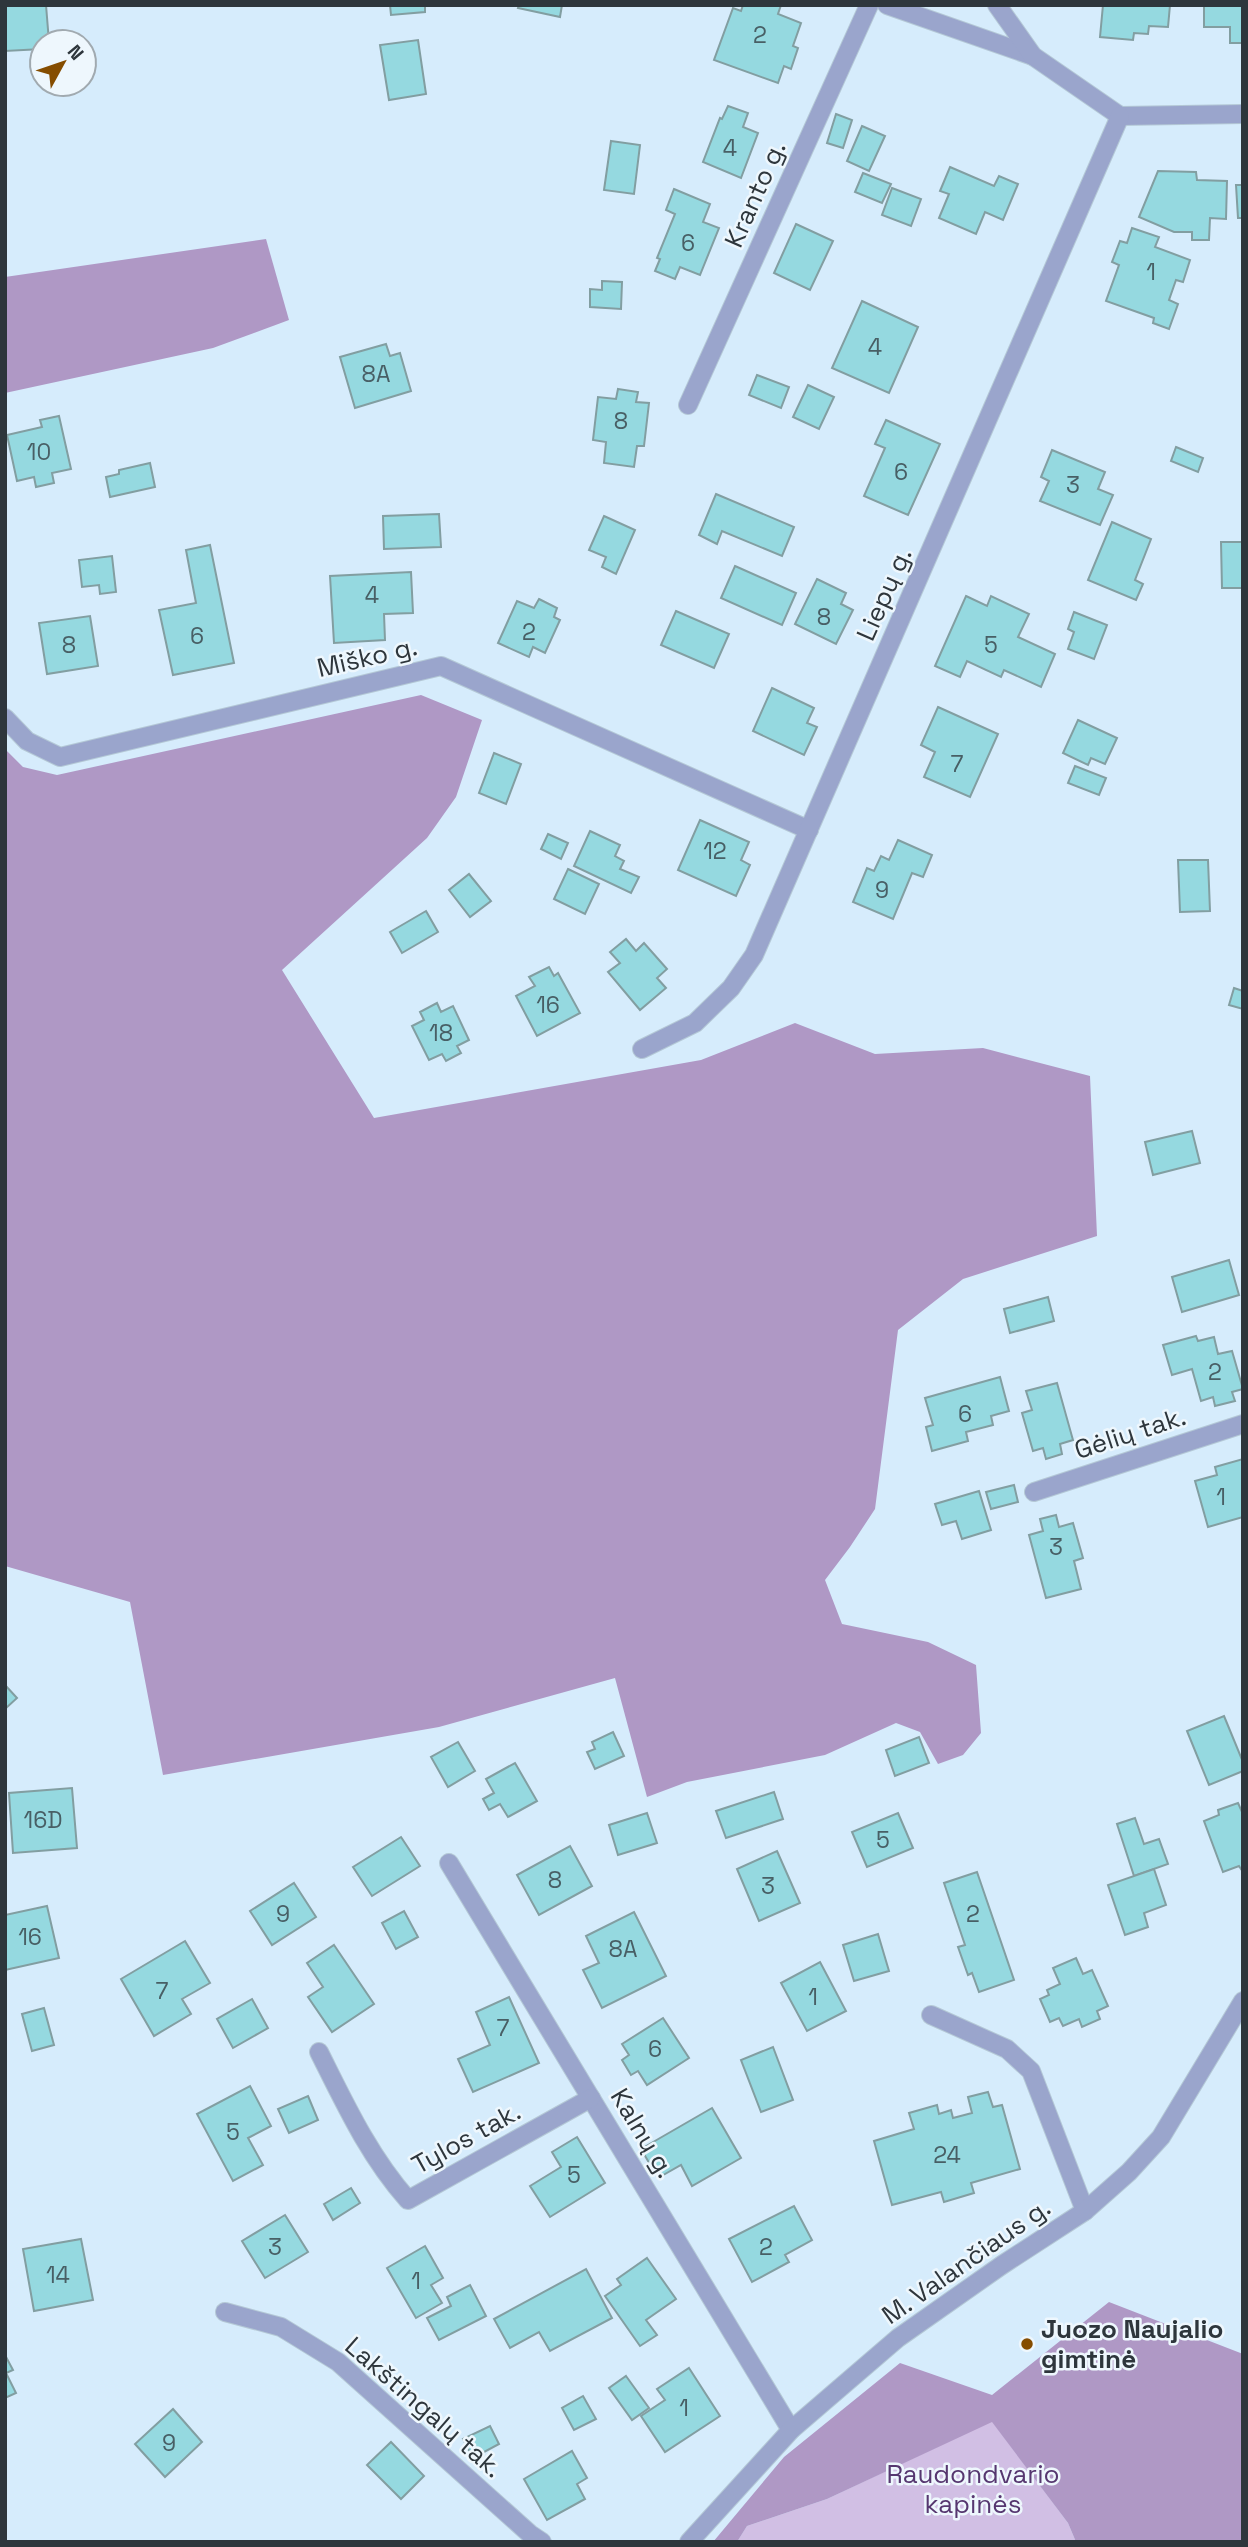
<svg xmlns="http://www.w3.org/2000/svg" width="1248" height="2547" font-family="'Space Grotesk',sans-serif">
<rect width="100%" height="100%" fill="#d6ecfc"/>
<path fill="#d1bfe4" d="M992,2421L1068,2523L1076,2542H737L747,2526L827,2499Z"/>
<g fill="#af98c5">
<path d="M266,239L289,320L213,348L5,393V277Z"/>
<path d="M421,695L482,720L456,797L427,838L282,970L374,1118L701,1060L795,1023L875,1054L983,1048L1090,1076L1097,1236L963,1279L898,1330L875,1509L850,1547L825,1580L842,1624L928,1642L976,1665L981,1733L963,1755L938,1764L920,1732L896,1723L825,1755L687,1782L647,1797L615,1678L439,1727L163,1775L130,1602L5,1566V749L23,767L57,775Z"/>
<path d="M1109,2302L1243,2354V2542H1076L1068,2523L992,2422L827,2499L747,2526L737,2542H713L784,2457L900,2363L992,2395Z"/>
</g>
<g fill="#95d9e0" stroke="#829ea1" stroke-width="2">
<path d="M5,5H46L49,42H42V49L5,51Z"/>
<path d="M390,5H425V12L391,15Z"/>
<path d="M519,5H562L560,17L518,8Z"/>
<path d="M743,5H781L778,14L801,23L793,46L798,48L791,69L784,66L778,83L714,60L733,8L741,11Z"/>
<path d="M1103,5H1170L1168,27L1149,26L1148,34L1134,33L1133,40L1100,37Z"/>
<path d="M1204,5H1243V43H1230V27H1204Z"/>
<path d="M418,40L426,94L389,100L380,45Z"/>
<path d="M728,106L748,113L743,127L758,133L741,178L703,162L720,118L722,119Z"/>
<path d="M836,114L852,120L843,148L827,143Z"/>
<path d="M862,126L885,136L869,171L847,161Z"/>
<path d="M611,141L640,145L634,194L604,190Z"/>
<path d="M950,167L994,186L999,176L1018,184L1003,220L985,212L976,234L939,218L949,194L940,191Z"/>
<path d="M1158,171L1196,172L1197,180L1227,181L1226,219L1210,218L1209,240H1192V232H1174L1139,217Z"/>
<path d="M863,173L891,184L882,203L855,192Z"/>
<path d="M1236,185H1243V218H1238Z"/>
<path d="M892,188L921,199L911,226L882,215Z"/>
<path d="M674,189L710,204L703,222L719,228L700,275L680,267L675,279L655,271L660,259L657,258L675,214L666,210Z"/>
<path d="M796,224L833,241L810,290L774,273Z"/>
<path d="M1132,228L1159,237L1155,247L1190,260L1183,282L1176,280L1169,300L1178,304L1169,329L1153,323L1154,318L1106,301L1119,265L1112,262L1120,241L1127,243Z"/>
<path d="M602,281L622,282L621,309L590,307V289L602,290Z"/>
<path d="M862,301L918,327L889,393L832,368Z"/>
<path d="M386,344L390,356L400,353L411,391L355,408L340,357Z"/>
<path d="M757,375L789,387L781,408L749,395Z"/>
<path d="M808,385L834,397L819,429L793,417Z"/>
<path d="M618,389L638,392L636,402L649,403L644,446H637L634,467L604,463L606,442L593,440L598,397L616,399Z"/>
<path d="M59,416L71,469L52,473L54,483L36,487L34,477L17,481L7,435L42,427L40,420Z"/>
<path d="M886,420L940,444L908,515L864,496L885,448L875,444Z"/>
<path d="M1176,447L1203,458L1198,472L1171,461Z"/>
<path d="M1052,450L1105,472L1098,489L1113,495L1100,525L1040,501L1049,481L1041,477Z"/>
<path d="M150,463L155,487L110,497L106,477L119,474V470Z"/>
<path d="M716,494L794,527L782,556L722,531L717,544L699,535Z"/>
<path d="M439,514L441,547L384,549L383,516Z"/>
<path d="M604,516L635,530L616,574L602,567L606,557L589,550Z"/>
<path d="M1112,522L1151,539L1135,580L1143,584L1136,600L1088,580Z"/>
<path d="M1221,542H1243V588H1222Z"/>
<path d="M210,545L234,663L173,675L159,610L196,603L186,550Z"/>
<path d="M112,556L116,592L100,594L99,585L82,587L79,560Z"/>
<path d="M735,566L796,593L782,625L721,598Z"/>
<path d="M411,572L413,613L384,614L385,640L334,643L330,576Z"/>
<path d="M817,579L846,593L841,604L853,610L836,644L795,624Z"/>
<path d="M966,596L987,606L991,596L1029,614L1018,637L1055,654L1041,687L1004,670L1001,677L967,661L960,677L935,666Z"/>
<path d="M539,599L557,608L554,617L560,620L545,653L533,647L529,657L498,643L517,601L534,608Z"/>
<path d="M676,611L729,634L714,668L661,645Z"/>
<path d="M1074,612L1107,625L1094,659L1068,649L1074,632L1068,629Z"/>
<path d="M90,616L98,666L47,674L39,623Z"/>
<path d="M772,688L814,708L807,723L817,727L804,755L753,731Z"/>
<path d="M938,707L998,734L970,797L924,777L935,752L921,745Z"/>
<path d="M1078,720L1117,738L1105,764L1091,758L1088,765L1063,753Z"/>
<path d="M494,753L521,764L506,804L479,793Z"/>
<path d="M1075,766L1106,778L1099,795L1068,783Z"/>
<path d="M700,820L749,842L741,860L750,865L736,896L678,870Z"/>
<path d="M590,831L620,845L615,856L624,861L620,869L639,877L631,893L574,866Z"/>
<path d="M548,834L568,843L561,859L541,849Z"/>
<path d="M898,840L932,855L923,877L912,873L893,919L853,902L867,868L874,871L881,856L889,860Z"/>
<path d="M1178,860H1208L1210,911L1180,912Z"/>
<path d="M568,869L599,884L585,914L554,899Z"/>
<path d="M469,874L491,901L470,917L449,890Z"/>
<path d="M426,911L438,932L402,953L390,932Z"/>
<path d="M626,939L636,951L644,943L667,969L657,978L666,988L640,1010L608,972L620,963L610,952Z"/>
<path d="M549,967L554,976L558,973L580,1013L537,1036L516,996L535,986L529,977Z"/>
<path d="M1234,988L1243,991V1009L1229,1005Z"/>
<path d="M437,1003L441,1012L453,1006L469,1040L457,1046L461,1053L446,1061L442,1054L429,1060L412,1026L424,1020L420,1012Z"/>
<path d="M1192,1131L1200,1163L1153,1175L1145,1142Z"/>
<path d="M1229,1260L1239,1295L1182,1312L1172,1277Z"/>
<path d="M1048,1297L1054,1321L1010,1333L1004,1309Z"/>
<path d="M1196,1336L1198,1341L1214,1337L1218,1354L1232,1351L1243,1389L1232,1392L1235,1401L1215,1406L1213,1397L1201,1401L1192,1369L1172,1375L1163,1345Z"/>
<path d="M1000,1377L1009,1411L991,1416L993,1425L966,1432L968,1441L932,1451L926,1427L933,1425L925,1398Z"/>
<path d="M1057,1383L1073,1440L1060,1444L1062,1454L1046,1459L1043,1448L1033,1451L1022,1413L1032,1410L1026,1391Z"/>
<path d="M1243,1459V1517L1208,1527L1195,1481L1217,1475L1215,1467Z"/>
<path d="M1014,1485L1018,1502L991,1509L986,1492Z"/>
<path d="M979,1491L991,1530L962,1539L956,1521L942,1525L935,1504Z"/>
<path d="M1056,1515L1059,1527L1073,1523L1083,1558L1074,1561L1081,1589L1046,1598L1029,1535L1043,1531L1040,1519Z"/>
<path d="M5,1685L17,1698L5,1709Z"/>
<path d="M1224,1716L1243,1762V1771L1209,1785L1187,1731Z"/>
<path d="M613,1732L624,1756L595,1769L587,1752L595,1749L592,1742Z"/>
<path d="M919,1737L929,1763L895,1776L886,1750Z"/>
<path d="M458,1742L475,1771L448,1787L431,1757Z"/>
<path d="M515,1763L537,1801L508,1817L500,1804L489,1810L483,1799L494,1793L486,1779Z"/>
<path d="M72,1788L77,1848L13,1853L9,1793Z"/>
<path d="M774,1792L783,1819L726,1838L716,1811Z"/>
<path d="M1238,1803L1243,1814V1872L1239,1866L1223,1872L1204,1821L1219,1815L1218,1810Z"/>
<path d="M647,1813L657,1843L618,1855L609,1825Z"/>
<path d="M898,1813L913,1848L867,1867L852,1832Z"/>
<path d="M1135,1818L1144,1844L1159,1839L1168,1864L1134,1876L1117,1824Z"/>
<path d="M401,1837L420,1866L372,1896L353,1867Z"/>
<path d="M570,1846L592,1886L539,1915L517,1875Z"/>
<path d="M777,1851L800,1903L759,1921L737,1869Z"/>
<path d="M1154,1869L1166,1905L1144,1913L1148,1927L1125,1935L1108,1885Z"/>
<path d="M977,1872L1014,1980L979,1992L972,1973L968,1975L958,1947L965,1945L944,1883Z"/>
<path d="M294,1883L316,1917L272,1945L250,1911Z"/>
<path d="M47,1906L59,1958L5,1970V1915Z"/>
<path d="M404,1911L418,1937L396,1949L382,1923Z"/>
<path d="M634,1912L666,1976L602,2008L583,1970L599,1963L586,1936Z"/>
<path d="M878,1934L889,1971L854,1981L843,1945Z"/>
<path d="M185,1941L210,1983L182,1999L191,2014L154,2036L121,1979Z"/>
<path d="M334,1945L374,2004L332,2032L308,1997L323,1987L307,1963Z"/>
<path d="M1076,1958L1083,1974L1092,1970L1108,2006L1097,2011L1100,2019L1082,2027L1079,2019L1063,2026L1059,2018L1050,2022L1040,1999L1049,1995L1047,1990L1060,1984L1053,1968Z"/>
<path d="M820,1962L846,2011L807,2031L781,1983Z"/>
<path d="M509,1997L539,2063L473,2092L458,2059L490,2045L476,2012Z"/>
<path d="M252,1999L268,2028L233,2048L217,2019Z"/>
<path d="M44,2008L54,2045L32,2051L22,2014Z"/>
<path d="M663,2018L689,2058L647,2085L638,2071L631,2075L622,2060L629,2055L622,2044Z"/>
<path d="M773,2047L793,2100L761,2112L741,2060Z"/>
<path d="M250,2086L271,2126L248,2138L263,2165L233,2181L197,2114Z"/>
<path d="M988,2092L993,2107L1002,2105L1020,2169L971,2183L974,2193L944,2202L941,2192L892,2205L874,2141L914,2129L909,2113L937,2105L939,2114L951,2110L953,2118L972,2113L968,2097Z"/>
<path d="M308,2096L318,2120L289,2133L278,2109Z"/>
<path d="M712,2108L741,2158L692,2186L681,2165L658,2178L641,2149Z"/>
<path d="M577,2137L605,2183L550,2217L530,2186L561,2167L552,2152Z"/>
<path d="M351,2188L360,2203L333,2220L324,2204Z"/>
<path d="M794,2206L812,2240L785,2255L789,2262L752,2282L729,2239Z"/>
<path d="M285,2215L308,2252L265,2278L242,2241Z"/>
<path d="M81,2239L93,2300L34,2311L23,2249Z"/>
<path d="M425,2246L443,2278L431,2285L442,2303L416,2318L387,2268Z"/>
<path d="M647,2258L676,2299L646,2320L657,2335L640,2346L605,2296L621,2285L617,2279Z"/>
<path d="M586,2269L612,2318L550,2351L539,2332L510,2348L494,2319Z"/>
<path d="M470,2285L486,2316L439,2340L427,2318L451,2306L447,2297Z"/>
<path d="M5,2355L13,2370L6,2373L16,2393L5,2398Z"/>
<path d="M689,2368L720,2416L665,2452L641,2416L665,2400L657,2389Z"/>
<path d="M626,2376L649,2408L632,2420L609,2388Z"/>
<path d="M583,2396L596,2419L574,2430L562,2408Z"/>
<path d="M173,2409L202,2442L165,2477L135,2444Z"/>
<path d="M490,2426L499,2444L473,2458L463,2439Z"/>
<path d="M391,2442L424,2476L401,2499L367,2465Z"/>
<path d="M572,2451L587,2478L577,2484L585,2499L547,2520L524,2479Z"/>
</g>
<g fill="none" stroke-linecap="round" stroke-linejoin="round">
<g stroke="#b4c8d6" stroke-width="20">
<g id="minor">
<path d="M887,5L1033,56"/>
<path d="M997,5L1033,56L1120,116L1243,114"/>
<path d="M688,405L869,5"/>
<path d="M5,718L27,741L60,757L441,666L809,830"/>
<path d="M642,1049L695,1023L731,988L754,955L1120,116"/>
<path d="M1034,1492L1243,1424"/>
<path d="M449,1863L791,2430"/>
<path d="M931,2015L1007,2049L1031,2071L1085,2211"/>
<path d="M319,2052C345,2104 369,2156 408,2200L591,2098"/>
<path d="M225,2312L281,2327L338,2362L530,2534L542,2542"/>
<path d="M689,2542L791,2430L898,2338L1002,2265L1085,2211L1129,2172L1161,2137L1243,2001"/>
</g>
</g>
<use href="#minor" stroke="#9aa5cc" stroke-width="18"/>
</g>
<circle fill="#854d00" stroke="#eef7fd" stroke-width="2.5" cx="1027" cy="2344" r="7"/>
<g text-anchor="middle" dominant-baseline="central" stroke-width="5" stroke-linejoin="round" paint-order="stroke">
<g font-size="23" fill="#485f65">
<text x="760" y="35">2</text>
<text x="730" y="148">4</text>
<text x="688" y="243">6</text>
<text x="1151" y="272">1</text>
<text x="875" y="347">4</text>
<text x="376" y="374">8A</text>
<text x="621" y="421">8</text>
<text x="39" y="452">10</text>
<text x="901" y="472">6</text>
<text x="1073" y="485">3</text>
<text x="372" y="595">4</text>
<text x="824" y="617">8</text>
<text x="529" y="632">2</text>
<text x="197" y="636">6</text>
<text x="69" y="645">8</text>
<text x="991" y="645">5</text>
<text x="957" y="764">7</text>
<text x="715" y="851">12</text>
<text x="882" y="890">9</text>
<text x="548" y="1005">16</text>
<text x="441" y="1033">18</text>
<text x="1215" y="1372">2</text>
<text x="965" y="1414">6</text>
<text x="1221" y="1497">1</text>
<text x="1056" y="1547">3</text>
<text x="43" y="1820">16D</text>
<text x="883" y="1840">5</text>
<text x="555" y="1880">8</text>
<text x="768" y="1886">3</text>
<text x="283" y="1914">9</text>
<text x="973" y="1914">2</text>
<text x="30" y="1937">16</text>
<text x="623" y="1949">8A</text>
<text x="162" y="1991">7</text>
<text x="813" y="1997">1</text>
<text x="503" y="2028">7</text>
<text x="655" y="2049">6</text>
<text x="233" y="2132">5</text>
<text x="947" y="2155">24</text>
<text x="574" y="2175">5</text>
<text x="275" y="2247">3</text>
<text x="766" y="2247">2</text>
<text x="58" y="2275">14</text>
<text x="416" y="2281">1</text>
<text x="684" y="2408">1</text>
<text x="169" y="2443">9</text>
</g>
<g font-size="26" fill="#2e363c" stroke="#eef7fd">
<text transform="translate(755 194) rotate(-66)">Kranto g.</text>
<text transform="translate(884 594) rotate(-66)">Liepų g.</text>
<text transform="translate(367 657) rotate(-13)">Miško g.</text>
<text transform="translate(1130 1433) rotate(-18)">Gėlių tak.</text>
<text transform="translate(643 2133) rotate(59)">Kalnų g.</text>
<text transform="translate(466 2138) rotate(-29)">Tylos tak.</text>
<text transform="translate(966 2261) rotate(-35)">M. Valančiaus g.</text>
<text transform="translate(424 2407) rotate(41)">Lakštingalų tak.</text>
</g>
<g font-size="26" font-weight="bold" fill="#2e363c" stroke="#eef7fd" text-anchor="start">
<text x="1041" y="2329">Juozo Naujalio<tspan x="1041" dy="30">gimtinė</tspan></text>
</g>
<g font-size="26" fill="#563770" stroke="#eef7fd">
<text x="973" y="2474">Raudondvario<tspan x="973" dy="30">kapinės</tspan></text>
</g>
</g>
<rect width="1248" height="2547" fill="none" stroke="#2e363c" stroke-width="14"/>
<g transform="translate(63 63) rotate(50)"><circle r="33" fill="#eef7fd" stroke="#a1aab0" stroke-width="2"/>
<path d="M0-5L12 26L0 18L-12 26Z" fill="#854d00"/>
<text y="-10" font-size="19" font-weight="bold" text-anchor="middle" fill="#2e363c">N</text>
</g>
</svg>
